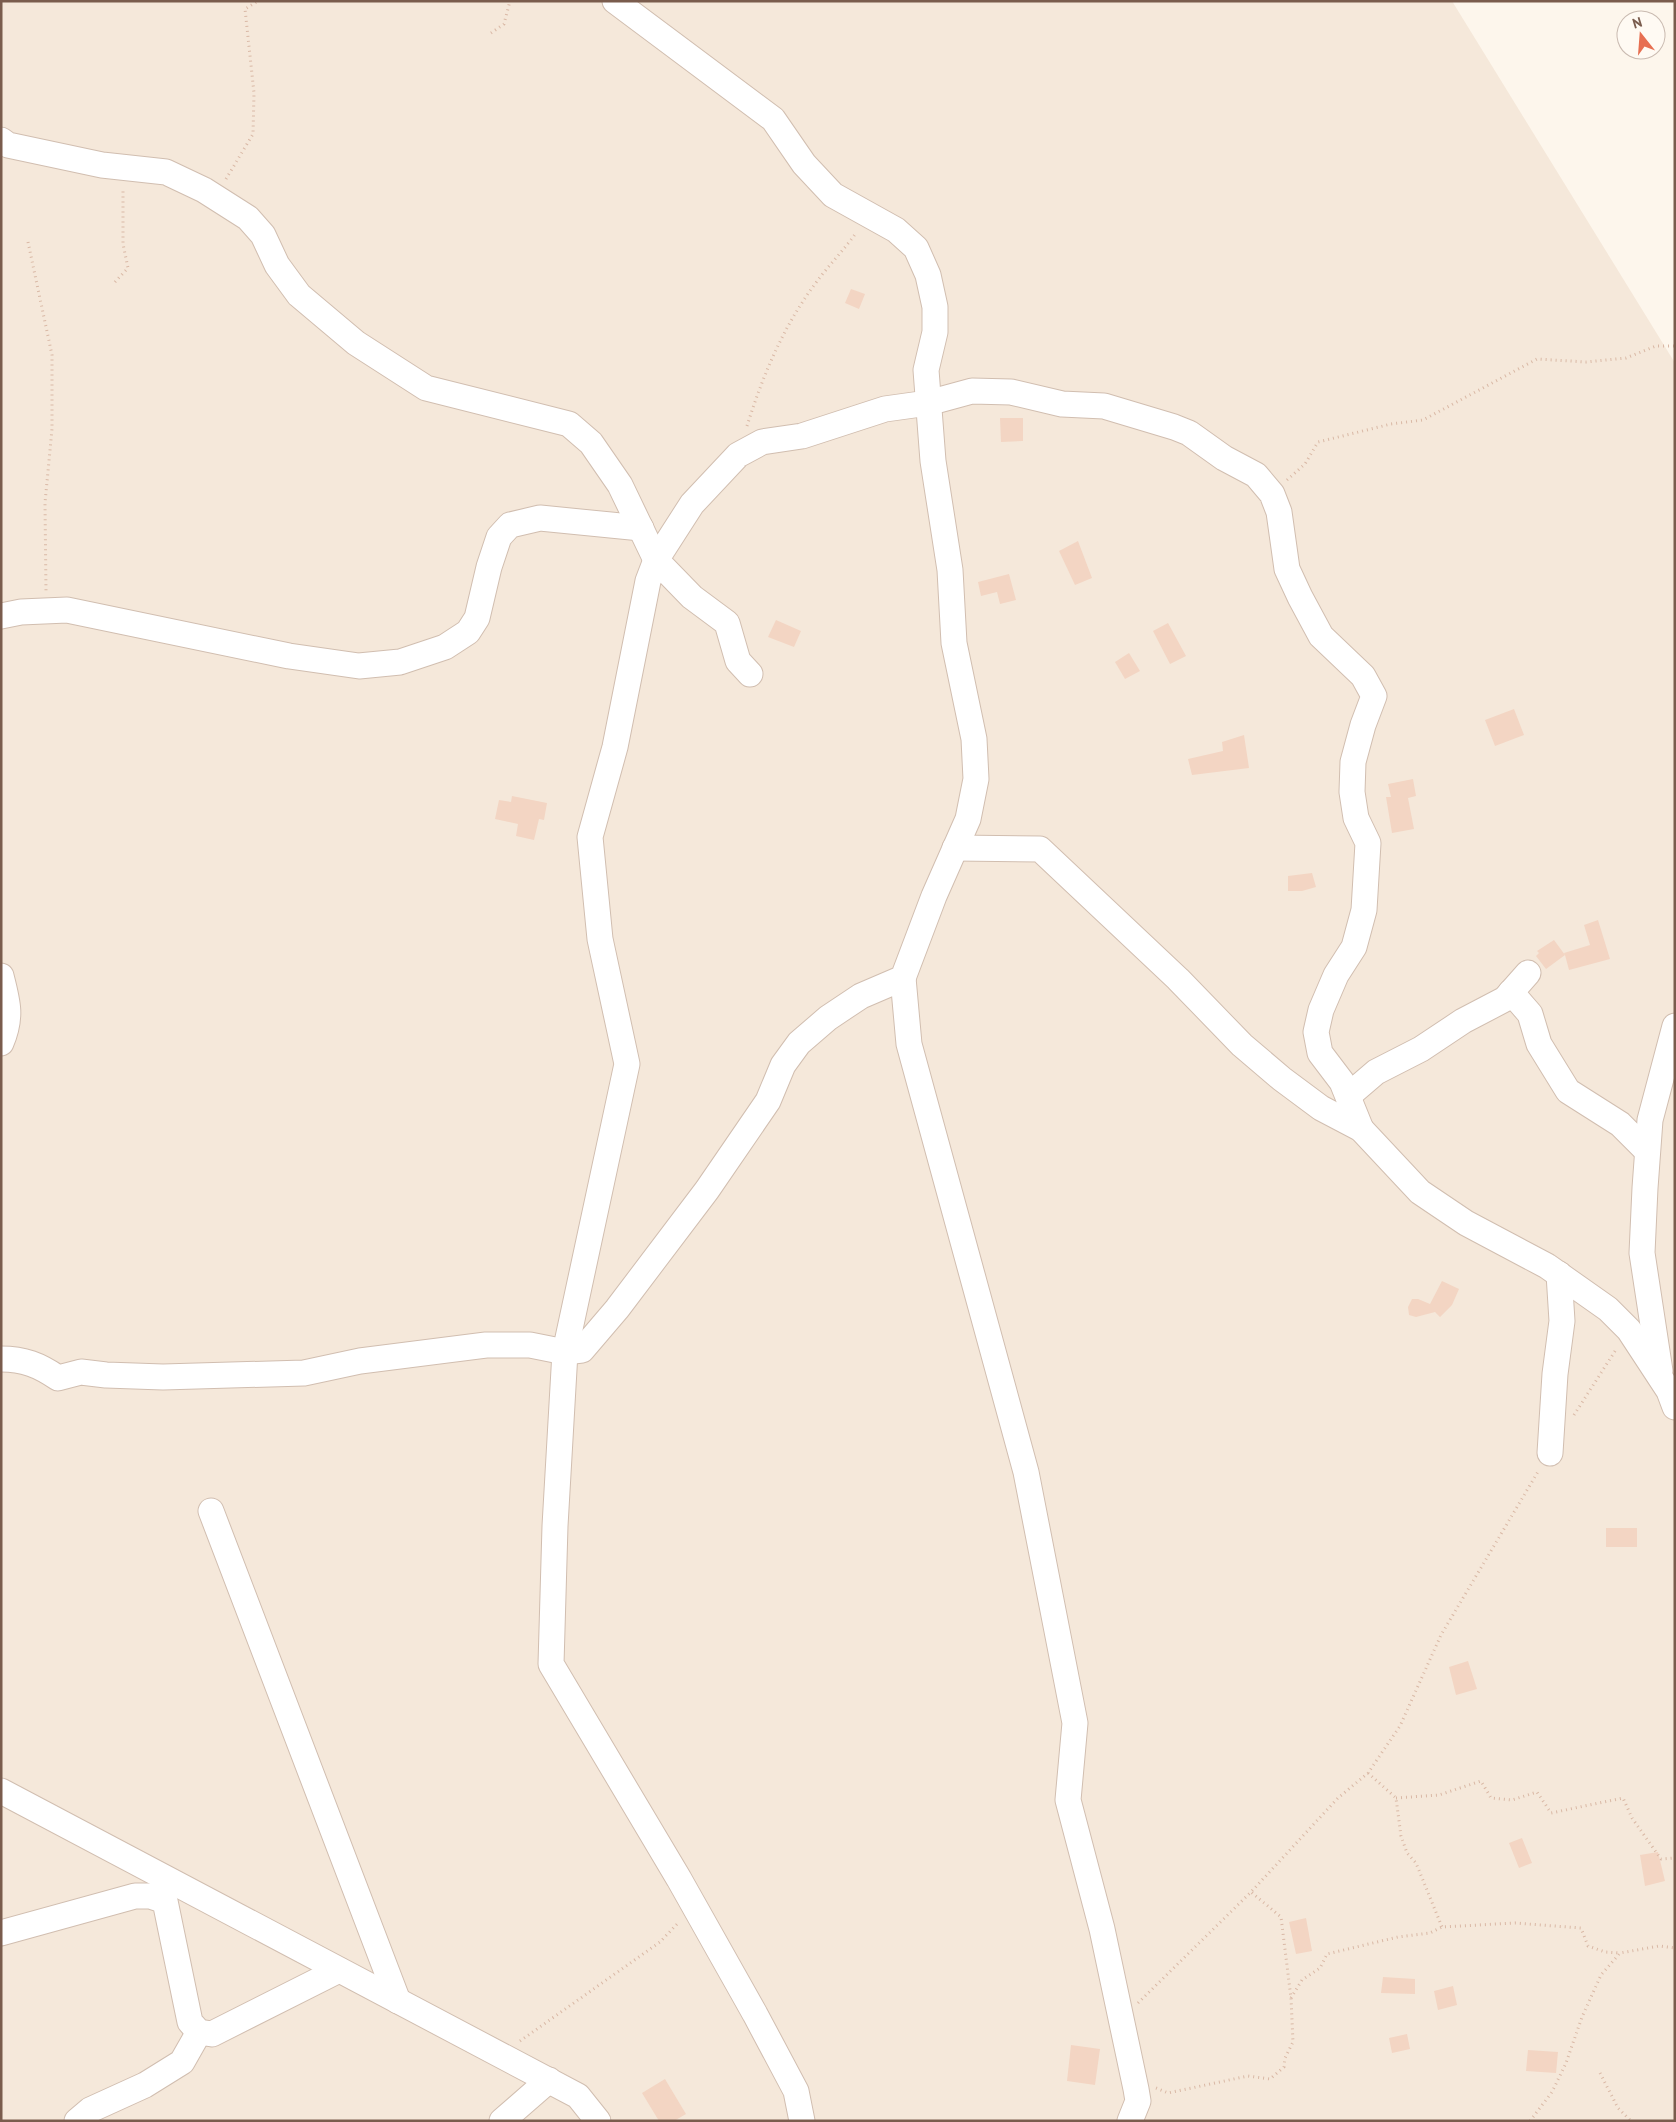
<svg xmlns="http://www.w3.org/2000/svg" width="1676" height="2122" font-family="'PT Sans',sans-serif">
<rect width="100%" height="100%" fill="#fdf6ec"/>
<path fill="#f5e8da" d="M1,1H1452L1675,363V2121H1Z"/>
<g fill="#f3d5c3">
<path d="M851,289L865,294L859,309L845,303Z"/>
<path d="M1000,418H1023V441L1001,442Z"/>
<path d="M1078,541L1092,578L1075,585L1059,551Z"/>
<path d="M1009,574L1016,600L1000,604L997,592L981,596L978,582Z"/>
<path d="M776,620L801,631L794,647L768,637Z"/>
<path d="M1168,623L1186,656L1170,664L1153,631Z"/>
<path d="M1129,653L1140,671L1125,679L1115,662Z"/>
<path d="M1514,709L1524,735L1495,746L1485,720Z"/>
<path d="M1244,735L1249,768L1192,775L1188,759L1223,751L1222,742Z"/>
<path d="M1413,779L1416,796L1408,798L1414,829L1392,833L1386,797H1391L1388,784Z"/>
<path d="M512,796L547,803L544,820L539,819L534,840L516,836L518,824L495,819L499,800L511,802Z"/>
<path d="M1312,873L1316,887L1302,891H1288V876Z"/>
<path d="M1598,920L1610,959L1569,970L1565,955L1546,969L1536,956L1539,953L1537,951L1554,940L1565,955L1564,953L1590,945L1584,925Z"/>
<path d="M1442,1281L1459,1289L1452,1305L1440,1317L1435,1312L1416,1317L1409,1315L1408,1307L1412,1299H1418L1430,1304Z"/>
<rect x="1606" y="1528" width="31" height="19"/>
<path d="M1468,1661L1477,1689L1456,1695L1449,1667Z"/>
<path d="M1522,1838L1532,1863L1519,1868L1509,1843Z"/>
<path d="M1658,1852L1665,1881L1645,1886L1640,1855Z"/>
<path d="M1306,1918L1312,1951L1296,1954L1289,1922Z"/>
<path d="M1383,1977L1415,1979V1994L1381,1993Z"/>
<path d="M1453,1986L1457,2005L1438,2010L1434,1991Z"/>
<path d="M1407,2034L1410,2049L1392,2053L1389,2038Z"/>
<path d="M1071,2045L1100,2049L1095,2085L1067,2081Z"/>
<path d="M1528,2050L1558,2052L1556,2073L1526,2071Z"/>
<path d="M665,2079L686,2114L674,2121H659L642,2093Z"/>
</g>
<g fill="none" stroke-linecap="round" stroke-linejoin="round">
<g stroke="#d1beb0" stroke-width="27">
<g id="minor">
<path d="M1,140L8,145L102,165L166,172L204,190L248,218L263,235L277,265L299,295L356,343L426,388L569,424L591,443L620,485L656,560L692,597L727,623L738,661L750,674"/>
<path d="M1,616L21,612L67,610L289,656L359,666L400,662L445,647L468,632L477,618L489,567L499,537L510,525L540,518L641,528"/>
<path d="M955,848L1040,849L1178,979L1242,1045L1282,1079L1321,1108L1361,1129L1420,1192L1466,1223L1547,1266L1608,1309L1629,1330L1669,1391L1675,1407"/>
<path d="M1,976C8,1003 12,1017 1,1043"/>
<path d="M903,978L909,1044L1026,1472L1075,1723L1068,1800L1102,1929L1136,2089L1138,2101L1130,2121"/>
<path d="M1511,992L1530,1014L1539,1044L1568,1091L1620,1124L1647,1151"/>
<path d="M1348,1096L1376,1072L1421,1049L1463,1021L1505,999L1528,973"/>
<path d="M1,1359C24,1359 39,1365 58,1378L81,1372L106,1375L163,1377L304,1373L360,1361L486,1345H530L565,1352L582,1350L617,1309L707,1190L768,1101L783,1065L799,1043L828,1018L861,996L903,978L934,896L968,819L976,779L974,739L954,643L950,570L933,461L926,370L935,332V307L928,275L916,248L896,230L833,195L804,164L773,119L615,1"/>
<path d="M1660,1371L1642,1253L1645,1188L1650,1120L1675,1026"/>
<path d="M1550,1453L1555,1374L1562,1321L1559,1274"/>
<path d="M211,1511L398,2001"/>
<path d="M1,1791L578,2096L598,2121"/>
<path d="M1,1933L135,1896H150L165,1901L190,2022L199,2032L212,2034L339,1970"/>
<path d="M77,2121L90,2110L145,2085L182,2062L199,2032"/>
<path d="M502,2121L549,2080"/>
<path d="M802,2121L796,2091L755,2014L679,1879L551,1664L555,1526L565,1352L627,1064L600,939L590,837L615,747L648,581L656,560L692,504L738,455L762,442L802,436L885,409L928,403L972,391L1011,392L1062,404L1104,406L1174,427L1189,433L1224,458L1256,475L1272,494L1279,512L1287,569L1300,597L1321,636L1363,676L1374,696L1363,725L1353,762L1352,792L1356,818L1368,843L1364,910L1354,947L1336,975L1321,1010L1316,1032L1320,1053L1342,1082L1361,1129"/>
</g>
</g>
<g stroke="#d9b8a5" stroke-width="3" stroke-dasharray="1 4" stroke-linecap="butt">
<path d="M491,33L504,24L510,1"/>
<path d="M226,179L253,134L254,93L245,9L258,1"/>
<path d="M28,242L52,355V429L45,503L46,591"/>
<path d="M115,282L128,268L123,244V189"/>
<path d="M747,426C763,375 783,327 815,284C828,266 844,250 856,233"/>
<path d="M1287,480L1305,464L1318,442L1391,424L1423,420L1537,359L1586,362L1626,358L1656,346H1675"/>
<path d="M1574,1415L1617,1348"/>
<path d="M1368,1773L1396,1798L1401,1836L1407,1853L1416,1863L1442,1927"/>
<path d="M1396,1798L1439,1795L1481,1781L1491,1798L1512,1800L1537,1792L1551,1813L1623,1798L1632,1818L1661,1859L1675,1858"/>
<path d="M1291,1998L1302,1980L1320,1968L1327,1954L1398,1937L1430,1933L1442,1927L1515,1923L1581,1928L1588,1946L1605,1952L1620,1953"/>
<path d="M1138,2003L1251,1892L1338,1798L1368,1773L1400,1726L1441,1635L1539,1470"/>
<path d="M520,2041L660,1942L679,1922"/>
<path d="M1600,2073L1618,2108L1631,2121"/>
<path d="M1156,2088L1168,2093L1248,2076L1270,2079L1284,2067L1285,2058L1293,2042L1291,1998L1281,1917L1251,1892"/>
<path d="M1530,2121L1552,2092L1566,2063L1582,2017L1601,1975L1620,1953L1659,1946L1675,1948"/>
</g>
<use href="#minor" stroke="#fff" stroke-width="25"/>
</g>
<rect width="1676" height="2122" fill="none" stroke="#7a5c4d" stroke-width="5"/>
<g transform="translate(1641 35) rotate(343)"><circle r="24" fill="#fffaf3" stroke="#cabbb1"/>
<path d="M0-4L9 19L0 12L-9 19Z" fill="#e76f51"/>
<text y="-8" font-size="14" font-weight="bold" text-anchor="middle" fill="#7a5c4d">N</text>
</g>
</svg>
